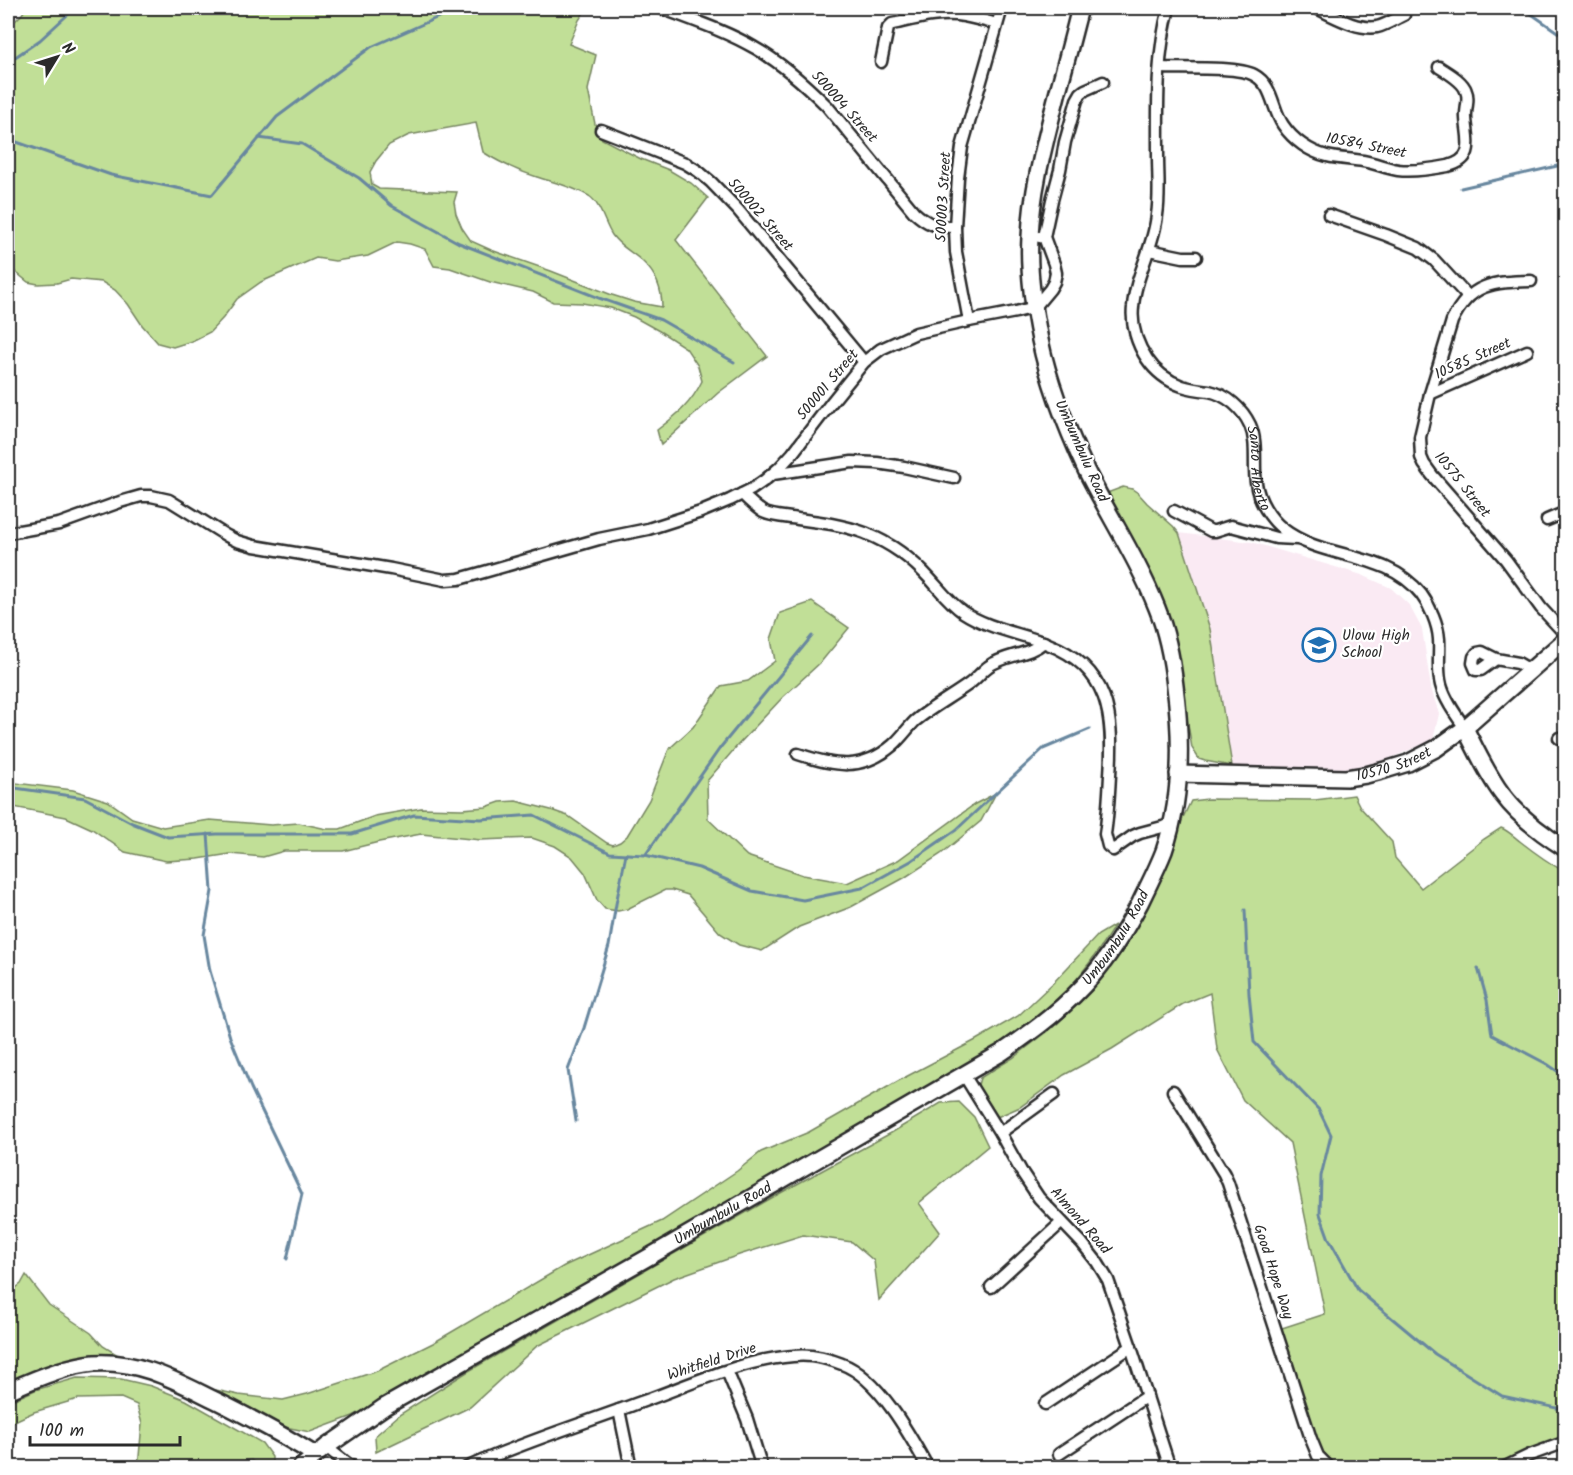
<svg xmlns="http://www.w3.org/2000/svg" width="1573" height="1475" font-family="Kalam,sans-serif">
<rect width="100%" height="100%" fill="#fff"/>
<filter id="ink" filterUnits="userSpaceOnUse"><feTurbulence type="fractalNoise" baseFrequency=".0167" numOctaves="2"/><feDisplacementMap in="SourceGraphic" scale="12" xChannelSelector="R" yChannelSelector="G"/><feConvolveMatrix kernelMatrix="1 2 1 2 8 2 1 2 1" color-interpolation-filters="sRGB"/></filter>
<g filter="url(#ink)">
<path fill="#faeaf3" d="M1179,533L1251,542L1362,575L1391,588L1409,605L1422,629L1431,688L1439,714L1433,740L1372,766L1331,771L1232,766L1211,632Z"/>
<g fill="#c1df97" stroke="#768561" stroke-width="1.5" fill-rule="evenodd">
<path d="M26,8H587L579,20L569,44L596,55L588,90L595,124L602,139L641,159L669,170L691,183L708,198L676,240L767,356L718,393L661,445L657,430C677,415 691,404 702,381L698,366L686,348L661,332L634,317L611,308L582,303L553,302L533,292L490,282L450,268L434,266L425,249L410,244L397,242L368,256L335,261L316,258L261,282L237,299L223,318L210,332L192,341L173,347L158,343L142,325L128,304L115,290L102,282L71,279L57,283L38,284L28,282L8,266V28L22,14ZM476,123L483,152C500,163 518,171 537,177C556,183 571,186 589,196C601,204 604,223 612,235C620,247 633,252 643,262C656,274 662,290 662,307L634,302L612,295L551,271L491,250L471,241L462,228L456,214L454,202L457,192L379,189L372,185L370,172L376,161L389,145L409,135Z"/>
<path d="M1123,487L1132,489L1138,493L1147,503L1173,526L1179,533L1210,629L1232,766L1205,761L1199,759L1192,748L1179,670L1106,499L1107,493Z"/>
<path d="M812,602L849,628L821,662L783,697L737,746L707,781L708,819L747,856L803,875L847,883L898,860L975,804L996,793L981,821L941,854L904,878L851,907L799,927L762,951L739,945L720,933L688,895L672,890H665L627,909L618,911L605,909L597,900L585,873L572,857L555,846L532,838L481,840L421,834L379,842L343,851H284L263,857L230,854L198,859L166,861L125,852L92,829L66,817L8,806V782L73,790L108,801L132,818L163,827L210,820L271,825L299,823L327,829H340L375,816L421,808L462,809L486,807L500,802L516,801L551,810L568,816L607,843L613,845L620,842L627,836L649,800L669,749L693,727L721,686L748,681L775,661L771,639L780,613Z"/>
<path d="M1354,795L1360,807L1392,842L1395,858L1421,888L1484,839L1501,828C1509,831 1514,837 1521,842C1535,853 1549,863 1565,872V1437L1494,1467L1353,1468L1332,1464L1318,1445L1279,1329L1325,1314L1290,1143L1243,1100L1217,1049L1210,993L1183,1004L1112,1049L1064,1075L1020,1107L997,1117L977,1088L980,1078L1013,1058L1055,1026L1093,989L1124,949L1160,878L1177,830L1191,801L1208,799L1315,800Z"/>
<path d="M1115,925C1095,958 1069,991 1041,1017C1029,1027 1015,1036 1003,1045L655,1247L390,1397L353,1416L310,1432L285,1427L250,1408L211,1389L239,1395L283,1400L307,1394L377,1371L433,1343L564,1266L662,1221L737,1171L761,1152L809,1132L898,1081L976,1040L1018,1016L1053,983L1098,935Z"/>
<path d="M959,1102L974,1117L988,1146L919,1203L940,1232L879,1300L874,1261L852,1242L803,1235L739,1255L674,1278L537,1346L470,1407L376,1452L375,1436L399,1415L467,1372L775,1196L891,1133L941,1103Z"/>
<path d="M26,1275L49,1305L91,1333L103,1346L118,1355L98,1358L65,1360L8,1381V1294L21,1284Z"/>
<path d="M77,1378L121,1379L151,1386L186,1400L262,1443L272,1457V1467H257L258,1465L251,1460L221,1467H138L142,1424L137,1405L121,1398L78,1399L34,1412L8,1424V1402L35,1390Z"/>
</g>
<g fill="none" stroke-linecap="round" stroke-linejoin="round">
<g stroke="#68879f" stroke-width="3">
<path d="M1523,8L1566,38"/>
<path d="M8,62L40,40L75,8"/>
<path d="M259,138L302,144L359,178L392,206L459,243L599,298L661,320L734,362"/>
<path d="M8,139L111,175L212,195L277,117L371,47L459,8"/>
<path d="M1461,188L1566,164"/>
<path d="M8,787L85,798L132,823L168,837L217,834H352L414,815L481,819L534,815L610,853L645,855L699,868L752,891L803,900L862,888L911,861L956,830L1043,749L1090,729"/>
<path d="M208,834L212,891L204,935L210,971L230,1037L251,1088L302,1194L287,1259"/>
<path d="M646,854L720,748L812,636"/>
<path d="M1245,910L1249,994L1254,1042L1319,1110L1331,1135L1321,1176L1320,1214L1329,1239L1358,1290L1435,1354L1502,1396L1561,1409L1566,1408"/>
<path d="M1478,968L1487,1000L1492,1035L1547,1064L1566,1077"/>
<path d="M576,1121L568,1070L584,1028L609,946L616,904L626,854"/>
</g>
<g stroke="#2b2b2b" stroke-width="15">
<g id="street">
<path d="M661,8C692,20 726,31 755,48C782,63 805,84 827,106L914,212C928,225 936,227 955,227"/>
<path id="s1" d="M1169,8C1156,57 1158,105 1158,156C1158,176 1160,196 1157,215C1154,247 1135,276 1133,307C1131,325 1137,344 1147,359C1155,371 1168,381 1182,386C1191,389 1200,390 1209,391C1227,395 1242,408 1250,425C1258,443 1253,464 1256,483C1258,500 1270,519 1283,529C1324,561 1386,550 1421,594C1430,606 1438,624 1439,639C1440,655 1437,670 1441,685C1445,700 1456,715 1465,728"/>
<path d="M1316,8C1334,16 1356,30 1377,27C1386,25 1395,19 1404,15"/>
<path d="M881,62L888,28L892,24L897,23C919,18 942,12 964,16C975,18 986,21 997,24"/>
<path d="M1160,68C1182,69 1237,66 1254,75C1273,85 1272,109 1283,125C1293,140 1310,152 1327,156C1339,159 1351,159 1363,161C1375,163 1386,168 1398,170C1414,172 1432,169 1448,166C1477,159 1467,138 1466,118C1465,109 1470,99 1466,91C1463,81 1448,73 1439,67"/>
<path d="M601,130L685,163L698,171L711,182L738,210L864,362"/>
<path d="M1329,215L1386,235L1418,248L1434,260L1468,297"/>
<path d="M1039,237H1044L1052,200L1060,170L1065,142L1077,100L1081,93L1085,90L1103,82"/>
<path d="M1149,250L1183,257H1196"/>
<path d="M1531,281C1493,282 1470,283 1452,321L1430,394L1420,437L1421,457L1424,464L1432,475L1506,560L1541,608L1566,635"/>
<path d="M969,321L956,252L955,227L958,178L962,147L1002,8"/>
<path d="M1430,394L1527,351"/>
<path d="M773,474L852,462L877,463L904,467L954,478"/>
<path d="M742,494C748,500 755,507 763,512C773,517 787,517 798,519C821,522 843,525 865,533C892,544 911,558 931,580C941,591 950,603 963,612C989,629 1020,633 1048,644C1110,668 1114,717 1110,775C1109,795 1108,815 1105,834L1108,846L1113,850L1133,836L1140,833L1170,825"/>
<path d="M1174,511L1211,531H1215L1231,526L1276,538L1297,539"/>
<path d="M1547,520L1566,512"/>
<path d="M8,533L59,524L120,502L141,496H151L169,500L227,536L237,541L254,546L391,569L445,580L459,579L484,572L599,539L648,529L701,512L730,500L752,489L765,480L779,468L792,454L831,403L864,362L881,349L916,333L969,321L1016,312L1035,307L1050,289L1054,282L1056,273L1054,264L1044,237"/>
<path d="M1496,659L1481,670H1476L1473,663L1474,657L1477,653L1482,652L1496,659L1518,663L1530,670"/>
<path d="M1559,738L1566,737"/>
<path d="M798,754C834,766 862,772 893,745C901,738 907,729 915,721C932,707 951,697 969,684C976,679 982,671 989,666C1006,654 1028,656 1044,642"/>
<path d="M964,1075L1000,1133L1021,1171L1039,1198L1082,1243L1097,1262L1108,1280L1131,1347L1170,1468"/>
<path d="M1173,1091L1224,1174L1228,1183L1311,1439L1318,1456L1330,1468"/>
<path d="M1000,1133L1054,1094"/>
<path d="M991,1287L1061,1223"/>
<path d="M727,1371L747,1419L762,1468"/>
<path d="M1045,1404L1131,1347"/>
<path d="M619,1410L631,1468"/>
<path d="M326,1447L353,1468"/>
<path d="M1059,1454L1147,1396"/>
<path d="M466,1468C523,1442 582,1424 641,1402C689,1385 741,1360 793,1356C809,1354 827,1358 842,1364C878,1377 910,1435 928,1468"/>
<path d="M1503,1468L1530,1455L1566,1442"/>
</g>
</g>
<g stroke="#2b2b2b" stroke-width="20">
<g id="secondary">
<path d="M1465,728C1476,750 1487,774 1502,794C1519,817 1542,834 1566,849"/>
<path id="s2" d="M1178,774L1346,778L1366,775L1385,770L1408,763L1437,748L1465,728L1566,639"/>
<path d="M8,1391C32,1380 67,1365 94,1363C139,1360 176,1381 215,1400C249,1417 282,1434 315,1455"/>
<path id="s3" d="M300,1468L326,1447L384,1407L654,1254L1001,1053C1035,1030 1067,1006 1093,975C1112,953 1126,929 1140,903C1148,886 1157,869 1164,851C1182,799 1182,740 1175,686C1172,659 1167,633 1157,608C1138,560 1109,516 1086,470C1067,429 1049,384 1040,340C1033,306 1028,271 1030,237C1032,187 1046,139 1058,91C1066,63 1073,35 1080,8"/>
</g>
</g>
<use href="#street" stroke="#fff" stroke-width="10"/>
<use href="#secondary" stroke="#fff" stroke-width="15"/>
</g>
</g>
<defs>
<g id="school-ring" transform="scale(1.725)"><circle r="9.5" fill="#fff" stroke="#1f6fb2" stroke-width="1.5"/><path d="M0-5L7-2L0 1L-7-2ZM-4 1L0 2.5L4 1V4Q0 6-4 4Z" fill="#1f6fb2"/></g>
</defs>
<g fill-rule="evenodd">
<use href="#school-ring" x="1319" y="645"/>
</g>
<g text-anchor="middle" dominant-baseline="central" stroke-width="4.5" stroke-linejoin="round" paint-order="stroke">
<g font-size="15" fill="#2b2b2b" stroke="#fff">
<text transform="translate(844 107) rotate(48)">500004 Street</text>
<text transform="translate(1366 146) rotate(11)">10584 Street</text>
<text transform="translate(944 197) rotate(-87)">500003 Street</text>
<text transform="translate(760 215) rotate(49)">500002 Street</text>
<text transform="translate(1473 359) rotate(-24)">10585 Street</text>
<text transform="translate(828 385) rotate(-50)">500001 Street</text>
<text transform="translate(1081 451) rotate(66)">Umbumbulu Road</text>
<text stroke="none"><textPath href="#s1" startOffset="530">Santo Alberto</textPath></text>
<text transform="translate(1462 485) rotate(51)">10575 Street</text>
<text stroke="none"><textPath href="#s2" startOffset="218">10570 Street</textPath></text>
<text stroke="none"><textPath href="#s3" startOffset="980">Umbumbulu Road</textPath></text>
<text stroke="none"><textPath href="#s3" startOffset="494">Umbumbulu Road</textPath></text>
<text transform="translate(1080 1221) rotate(49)">Almond Road</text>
<text transform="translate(1273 1272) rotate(72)">Good Hope Way</text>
<text transform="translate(712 1362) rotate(-18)">Whitfield Drive</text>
</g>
<g font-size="15" fill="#2b2b2b" stroke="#fff" text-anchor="start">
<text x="1342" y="636">Ulovu High<tspan x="1342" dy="17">School</tspan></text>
</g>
</g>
<rect width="1573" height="1475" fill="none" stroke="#fff" stroke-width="30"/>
<rect x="15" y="15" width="1543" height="1445" fill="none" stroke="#2b2b2b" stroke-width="2" filter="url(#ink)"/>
<g transform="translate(57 57) rotate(52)" stroke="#ffffff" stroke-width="4.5" paint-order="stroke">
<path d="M0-4.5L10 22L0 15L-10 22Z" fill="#2b2b2b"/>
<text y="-9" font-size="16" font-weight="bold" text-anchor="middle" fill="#2b2b2b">N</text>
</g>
<path d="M30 1436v9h150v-9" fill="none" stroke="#2b2b2b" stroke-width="3"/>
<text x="39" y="1436" font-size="18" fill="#2b2b2b" stroke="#ffffff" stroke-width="4.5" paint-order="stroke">100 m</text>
</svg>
